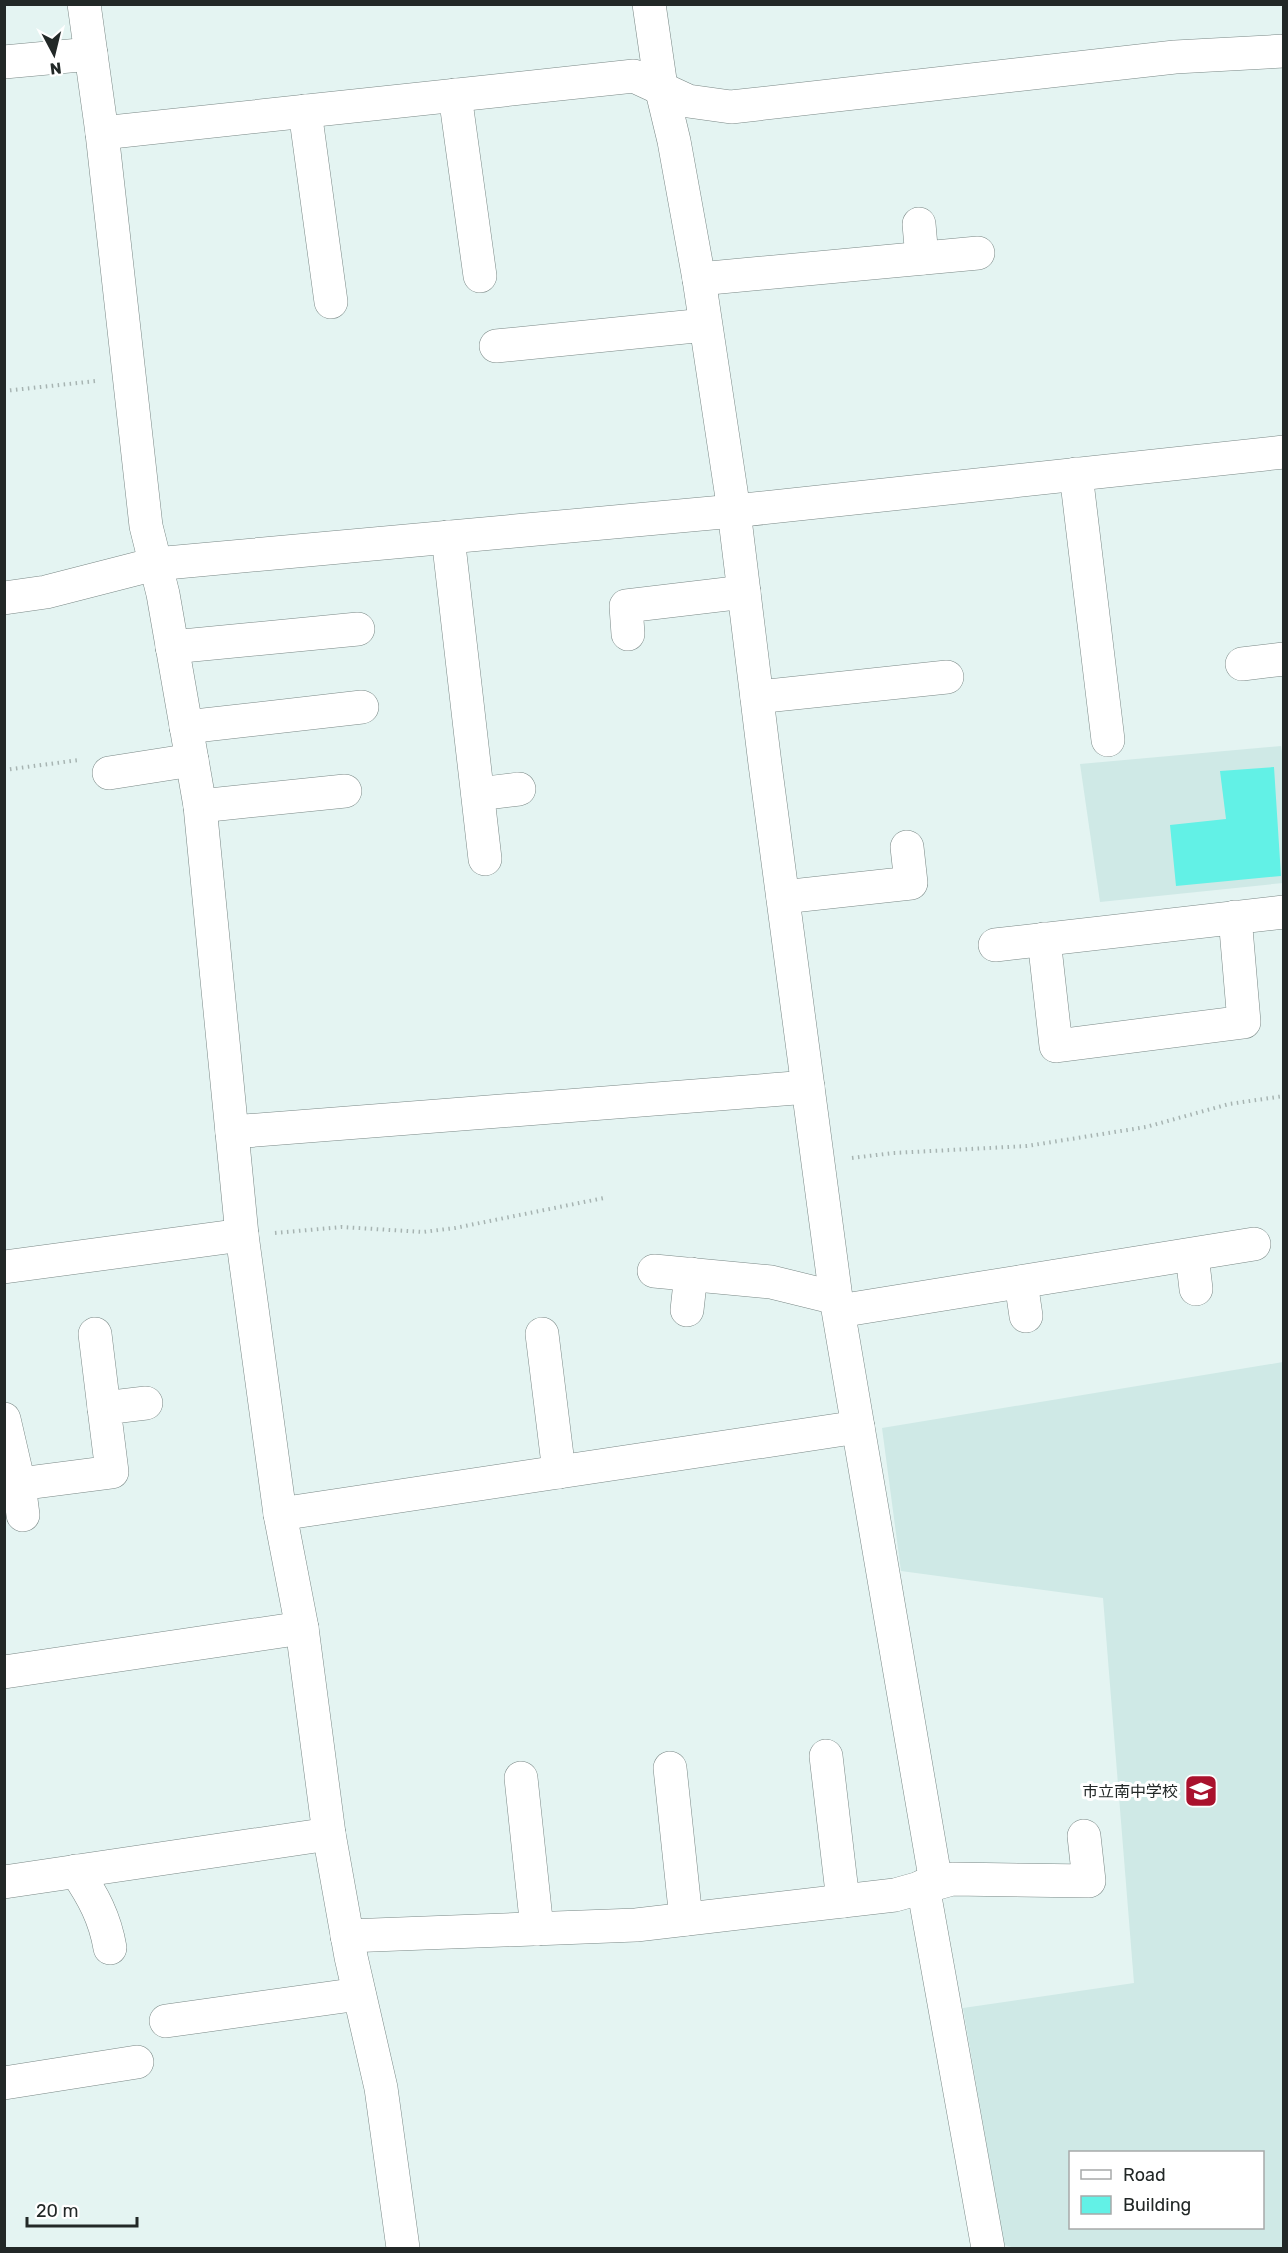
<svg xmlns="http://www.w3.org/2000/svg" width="1288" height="2253" font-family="Rubik,'Noto Sans JP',sans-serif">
<rect width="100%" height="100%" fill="#e4f4f2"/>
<g fill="#cfe9e6" fill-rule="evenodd">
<path d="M1281,746L1284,763L1283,883L1100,902L1080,764Z"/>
<path d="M1283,1362V2248H1015L1004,2245L963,2008L1134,1983L1103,1598L901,1571L882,1428ZM1070,2152H1262V2228H1070Z"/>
</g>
<path fill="#62f1e6" d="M1274,767L1281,876L1176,886L1170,825L1226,819L1220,771Z"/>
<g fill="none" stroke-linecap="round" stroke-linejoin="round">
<g stroke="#7a8886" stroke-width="34">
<g id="minor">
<path d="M84,4L102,133L146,526L163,594L200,806L242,1235L280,1514L302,1628L329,1834L351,1957L381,2088L403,2248"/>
<path d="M4,62L91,54"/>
<path d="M455,95L480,276"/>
<path d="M305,111L331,302"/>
<path d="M102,133L634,76L688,101L731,107L1175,57L1284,51"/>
<path d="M919,224L922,258"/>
<path d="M699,279L978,253"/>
<path d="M496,346L705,325"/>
<path d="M1076,474L1108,740"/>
<path d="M448,537L485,859"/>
<path d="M4,598L46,592L155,564L734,511L1284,452"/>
<path d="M628,634L626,606L744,592"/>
<path d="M172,647L358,629"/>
<path d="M1242,664L1284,659"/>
<path d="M757,697L947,677"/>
<path d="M186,727L362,707"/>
<path d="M109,773L192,760"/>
<path d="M478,794L519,789"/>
<path d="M200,806L345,791"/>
<path d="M783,897L911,883L907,847"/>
<path d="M1044,939L1056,1046L1244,1022L1235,917"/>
<path d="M995,945L1284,912"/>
<path d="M232,1132L808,1087"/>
<path d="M1192,1255L1196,1289"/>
<path d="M4,1267L242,1235"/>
<path d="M654,1271L771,1282L836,1298"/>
<path d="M1021,1282L1026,1316"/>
<path d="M687,1310L691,1274"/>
<path d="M839,1311L1254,1244"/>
<path d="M95,1334L104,1408"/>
<path d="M542,1334L559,1472"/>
<path d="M4,1419L19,1484L23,1515"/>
<path d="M858,1427L936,1883"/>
<path d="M19,1484L112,1472L104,1408L146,1403"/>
<path d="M280,1514L858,1427L836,1298L765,764L734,511L699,279L674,141L661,87L649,4"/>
<path d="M4,1672L302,1628"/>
<path d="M826,1756L843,1901"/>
<path d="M670,1768L686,1919"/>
<path d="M521,1778L537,1929"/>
<path d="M76,1871C93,1896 105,1918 110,1948"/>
<path d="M4,1882L329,1834"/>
<path d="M923,1886L988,2248"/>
<path d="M347,1936L636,1925L895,1895L952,1879L1089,1881L1084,1836"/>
<path d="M166,2021L359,1994"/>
<path d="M4,2083L137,2062"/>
</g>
</g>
<g stroke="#a7b4b2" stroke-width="4" stroke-dasharray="1.5 4.5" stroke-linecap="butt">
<path d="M4,391L96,381"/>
<path d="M4,770L79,760"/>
<path d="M852,1158L893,1153L1027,1146L1146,1127L1229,1104L1284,1096"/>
<path d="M275,1233L342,1227L423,1232L455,1228L604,1198"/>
</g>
<use href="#minor" stroke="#fff" stroke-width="33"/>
</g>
<defs>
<g id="school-square" transform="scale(1.725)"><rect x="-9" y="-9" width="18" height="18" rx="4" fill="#a9122d" stroke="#fff"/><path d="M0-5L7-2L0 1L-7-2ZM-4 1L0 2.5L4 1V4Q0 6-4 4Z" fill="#fff"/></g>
</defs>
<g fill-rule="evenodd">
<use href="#school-square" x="1201" y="1791"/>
</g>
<g text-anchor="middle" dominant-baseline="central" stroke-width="6" stroke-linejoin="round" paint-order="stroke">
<g font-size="16" fill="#222827" stroke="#fff" text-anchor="end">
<text x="1178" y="1791">市立南中学校</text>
</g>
</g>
<rect width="1288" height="2253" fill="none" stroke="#222827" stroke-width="12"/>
<rect x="1069" y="2151" width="195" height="78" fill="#ffffff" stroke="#a7a9a9" stroke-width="1.5"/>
<rect x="1081" y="2170" width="30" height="9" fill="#ffffff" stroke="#a7a9a9" stroke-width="1.5"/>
<text x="1123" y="2181" font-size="18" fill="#222827">Road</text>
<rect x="1081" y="2196" width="30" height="18" fill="#62f1e6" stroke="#a7a9a9" stroke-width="1.5"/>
<text x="1123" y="2211" font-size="18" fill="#222827">Building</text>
<g transform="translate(54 54) rotate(173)" stroke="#ffffff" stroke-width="4.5" paint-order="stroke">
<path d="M0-4.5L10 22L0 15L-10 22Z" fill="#222827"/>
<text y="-9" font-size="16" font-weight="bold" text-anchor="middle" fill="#222827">N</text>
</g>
<path d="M27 2217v9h110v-9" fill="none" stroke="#222827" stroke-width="3"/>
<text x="36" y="2217" font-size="18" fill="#222827" stroke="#ffffff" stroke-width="4.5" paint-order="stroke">20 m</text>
</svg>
